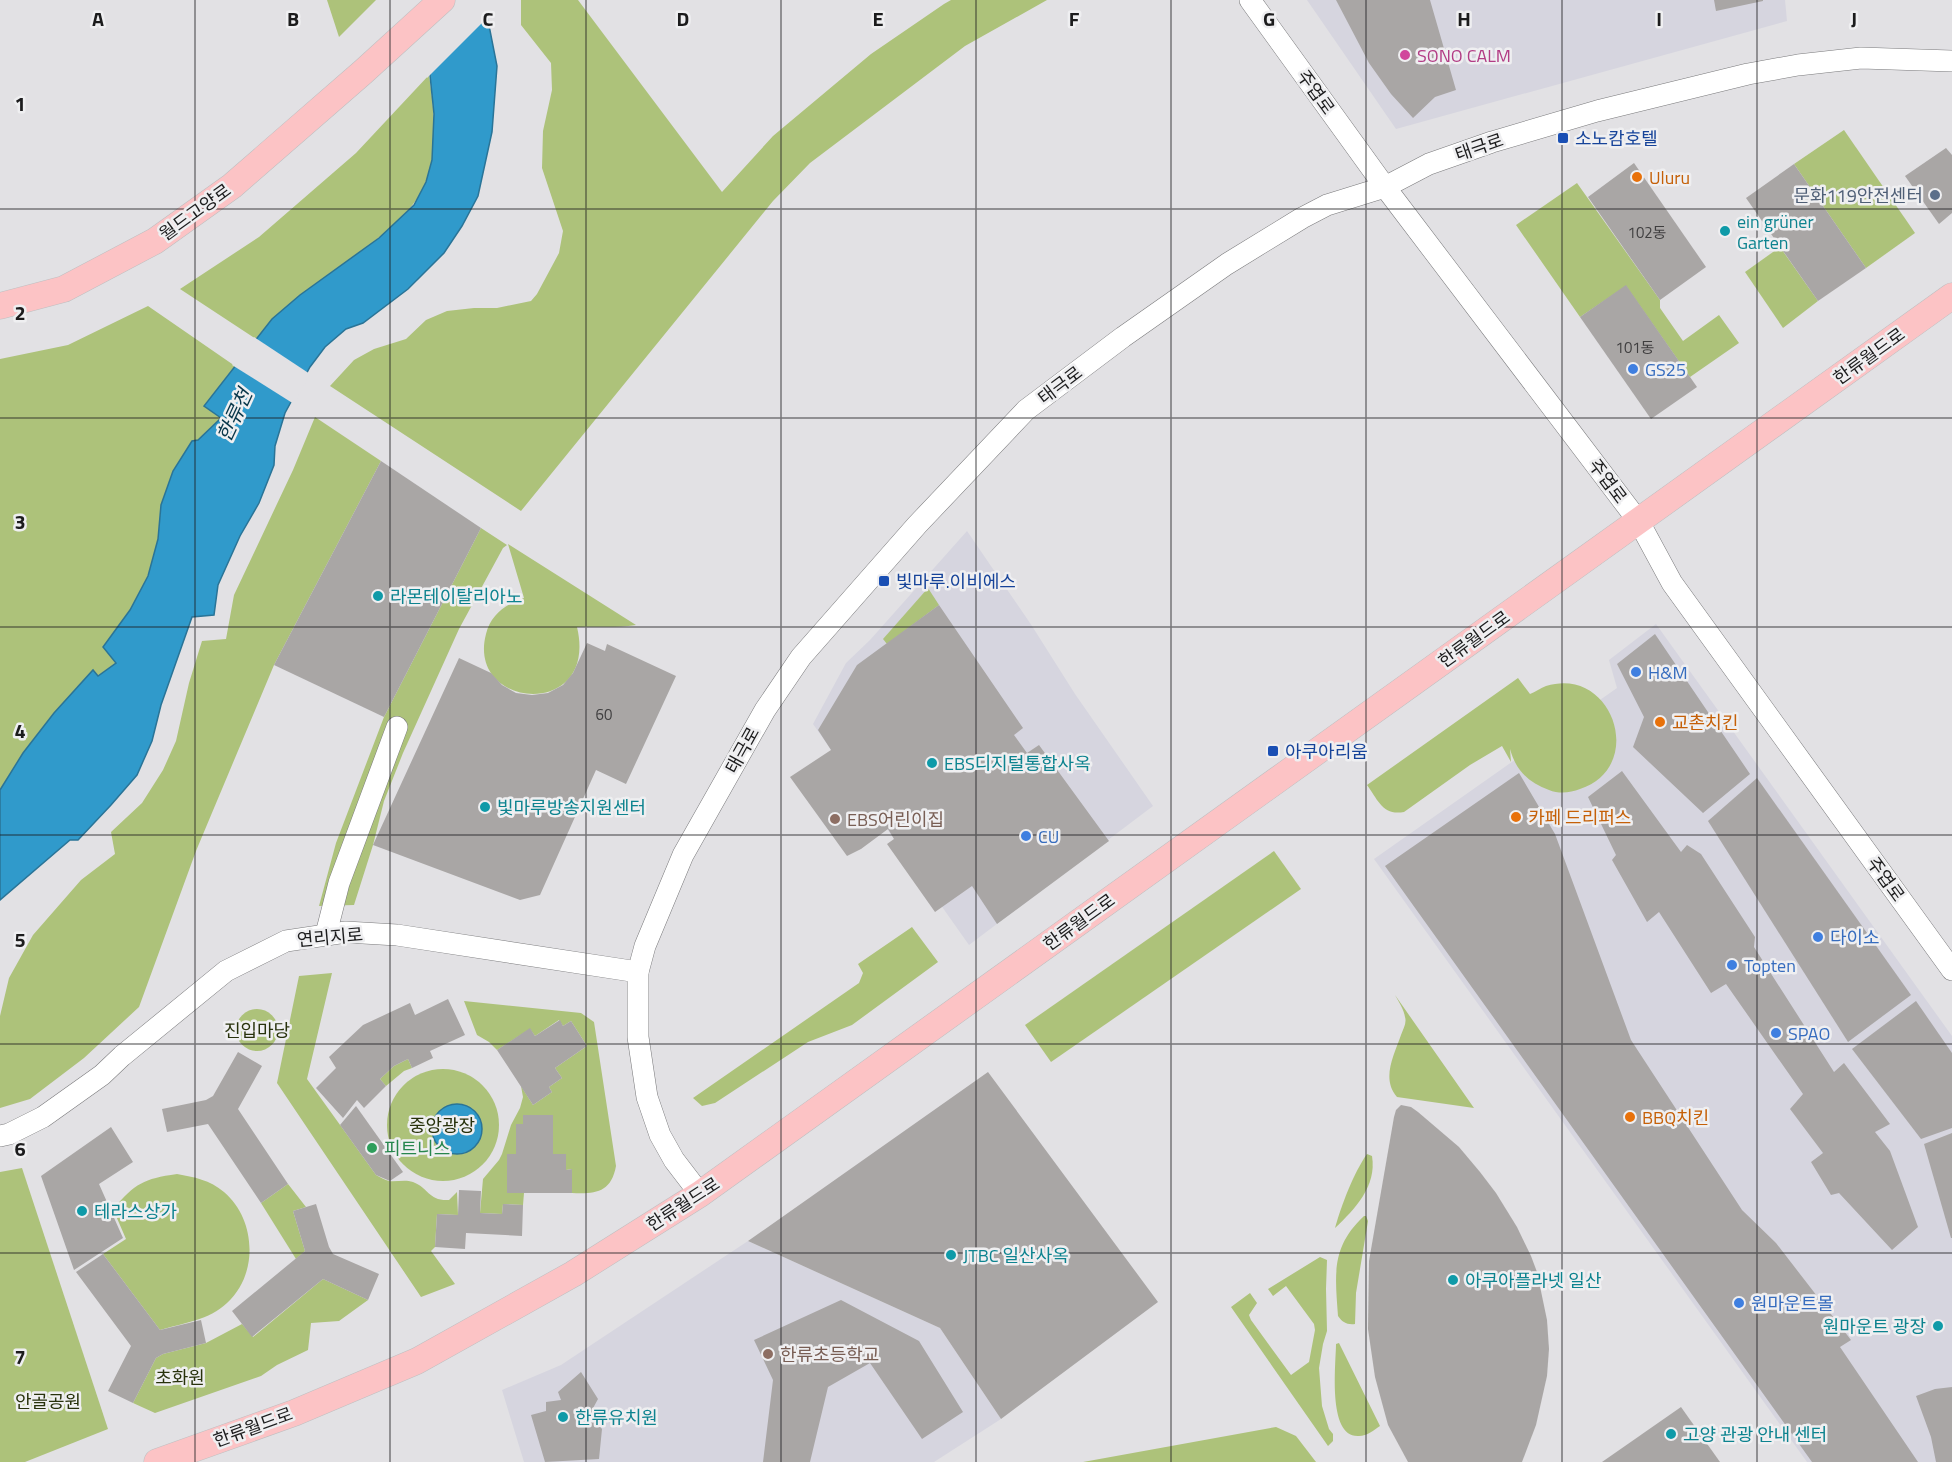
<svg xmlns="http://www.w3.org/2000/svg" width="1952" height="1462" font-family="'Titillium Web','Noto Sans KR',sans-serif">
<rect width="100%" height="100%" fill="#e2e1e4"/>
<g fill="#d6d5df">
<path d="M1307,0H1785L1787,21L1396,129Z"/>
<path d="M967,531L1032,626L1075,694L1153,806L969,945L813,724L846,663L870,640Z"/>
<path d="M1656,624L1952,1036V1462H1807L1374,859L1617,688L1609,660Z"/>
<path d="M748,1241L940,1328L1001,1419L934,1462H524L502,1390L561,1365Z"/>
</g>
<g fill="#adc27a">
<path d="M327,0H376L339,37Z"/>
<path d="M521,0H578L722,192L773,136L871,54L944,4L951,0H1047L965,46L810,163L773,201L521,511L330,386L354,360L374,349L406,339L426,320L447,311L474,308H497L531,301L537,294L559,253L563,231L542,168L543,131L552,90L551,63L521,25Z"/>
<path d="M429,75C434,108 439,152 426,183C418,201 406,213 392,226C349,266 293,292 256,339L180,289L259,237L356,153Z"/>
<path d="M1844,130L1915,233L1866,268L1794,164Z"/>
<path d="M1577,183L1660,300V308L1683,341L1719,315L1739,343L1690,377L1626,286L1580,317L1516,225Z"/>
<path d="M1780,247L1818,301L1783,328L1745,272Z"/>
<path d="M148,306L235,366L204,406L222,418L198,440L192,441L173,471L161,505L158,539L148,576L130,610L103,647L116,663L98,676L93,671L54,713L23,753L0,790V359L68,345Z"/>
<path d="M315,417L381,461L274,665L196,851L139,1007L84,1058L30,1099L0,1108V1016L9,978L33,935L81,880L115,854L111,832L142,803L163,770L176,741L189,683L202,641L226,639L234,595L293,470Z"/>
<path d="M481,528L507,545L503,548L459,629L403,753L384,801L373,845L354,905L319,906L336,843L384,717Z"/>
<path d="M508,544L636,625C616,628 597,626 577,627C599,720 466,710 486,634C491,614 506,604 524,598Z"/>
<path d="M928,588L939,605L887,644L883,639Z"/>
<path d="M1518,678L1530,694C1535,692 1541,688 1546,686C1613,665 1647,767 1580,789C1570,793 1559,794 1549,790C1529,783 1516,771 1510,749L1511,762L1502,746L1470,765L1404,812C1383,816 1378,800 1367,785Z"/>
<path d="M1274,851L1301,889L1051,1062L1025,1025Z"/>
<path d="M912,927L938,962L852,1025L808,1042L715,1103L702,1106L693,1098L859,983L863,973L858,964Z"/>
<path d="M332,973L307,1079L376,1175C380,1177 385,1180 389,1181C397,1182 405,1179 413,1182C429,1188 428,1201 449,1200L457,1192L458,1215L437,1214L435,1247L431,1251L455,1284L421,1297L277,1083L299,976Z"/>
<path d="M1395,995L1474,1108L1397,1097C1381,1079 1394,1055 1401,1035C1403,1029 1407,1023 1405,1017C1404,1010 1399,1002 1395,995Z"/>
<path d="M464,1001L581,1013L594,1022L616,1166C611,1193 595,1194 572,1193V1169L566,1170V1154H553V1115H523V1124H516V1154H507V1193H524L523,1205L503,1204L502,1214L480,1213L483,1179L499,1160L502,1154L511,1125L520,1108L523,1097L521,1086L533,1105L552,1092L549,1087L562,1078L555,1068L587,1046L571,1021L563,1026L559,1020L535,1036L530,1029L497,1050L489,1042L477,1035Z"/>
<circle cx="257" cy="1030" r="21"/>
<path d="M408,1059L412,1068L404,1071L386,1086L380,1079L394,1066Z"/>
<circle cx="443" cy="1125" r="56"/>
<path d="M1367,1154L1372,1156C1377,1186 1355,1209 1335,1228C1341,1206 1354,1172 1367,1154Z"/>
<path d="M22,1168L108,1429L25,1462H0V1172Z"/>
<path d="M177,1174C194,1177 210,1180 224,1192C256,1219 259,1274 227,1303C209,1320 184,1323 160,1330L103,1254L126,1239L113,1209C136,1183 143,1179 177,1174Z"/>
<path d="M288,1184L306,1207L293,1211L305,1251L296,1259L261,1203Z"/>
<path d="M1364,1216H1366L1368,1221L1356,1293L1355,1324C1347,1325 1342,1322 1338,1316C1335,1274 1331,1247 1364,1216Z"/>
<path d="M1320,1257L1327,1260L1326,1289L1327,1331L1323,1344L1319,1368L1322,1406L1329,1429L1333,1434V1441L1328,1446L1231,1307L1250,1293L1257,1303L1249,1315L1251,1320L1291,1375L1309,1362L1315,1330L1314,1324L1286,1286L1273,1296L1268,1289Z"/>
<path d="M323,1279L368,1300L339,1321L311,1323L308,1350L277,1365L261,1376L155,1413L133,1403L156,1358L163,1354L206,1343L242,1324L253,1337Z"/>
<path d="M1339,1343L1380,1426C1374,1430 1367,1436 1359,1436C1327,1438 1336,1364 1336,1344Z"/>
<path d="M1276,1427L1296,1436L1316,1462H1083Z"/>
</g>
<g fill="#309acb" stroke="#2a7497" stroke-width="1.5">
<path d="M403,0H484L497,66L492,132L478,196L462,226L444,253L408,289L363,323L346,329L325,347L310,367L285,413L275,446L274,465L259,503L240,536L218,585L214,615L192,617L161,705L152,741L137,775L111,805L78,840H70L0,900V790L23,753L54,713L93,670L98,676L116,663L103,647L130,610L148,576L158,539L161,505L173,471L192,441L198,440L221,418L204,406L272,319L300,295L379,238L414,205L426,182L432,160L434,114L430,75Z"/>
<circle cx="457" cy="1129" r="25"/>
</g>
<g fill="#e2e1e4">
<path d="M400,0H487L491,14L427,78Z"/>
<path d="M254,337L310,374L294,404L232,365Z"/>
</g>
<g fill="#a9a6a5">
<path d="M1336,0H1430L1456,90L1435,97L1413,118L1391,94L1369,63Z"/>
<path d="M1714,0H1763V1L1716,11Z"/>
<path d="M1946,148L1952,155V213L1939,224L1905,176Z"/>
<path d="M1634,163L1706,267L1660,300L1588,197Z"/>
<path d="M1794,164L1866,268L1818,301L1746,198Z"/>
<path d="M1626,285L1697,387L1651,419L1580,317Z"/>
<path d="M381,461L481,528L384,717L274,665Z"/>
<path d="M939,605L1023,728L1014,735L1027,753L1039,745L1109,841L997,924L972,886L935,912L887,844L894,839L888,829L861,849L847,856L790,777L831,750L818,730L857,665Z"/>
<path d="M1655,634L1750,774L1703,813L1633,747L1644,717L1617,664Z"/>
<path d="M587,643L605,651L607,644L676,676L626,784L596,770L540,895L520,900L373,845L459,658L491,673L502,685L516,693L532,695L548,693L563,685L573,673Z"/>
<path d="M1622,771L1681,852L1687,845L1701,854L1755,937L1754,947L1834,1072L1844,1063L1890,1124L1875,1132L1890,1151L1918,1227L1892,1250L1839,1193L1831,1195L1811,1162L1823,1153L1790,1109L1803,1094L1726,984L1711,993L1659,912L1647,922L1612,860L1616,855L1588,797Z"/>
<path d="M1519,773L1555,834L1631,1040L1742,1210L1776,1243L1851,1340L1840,1347L1918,1462H1812L1385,866Z"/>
<path d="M1757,778L1911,995L1848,1042L1708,821Z"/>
<path d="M448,999L465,1035L430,1051L433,1058L412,1068L408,1059L394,1066L380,1079L386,1086L364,1108L357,1100L343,1118L316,1088L336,1068L329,1057L363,1025L410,1003L415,1015Z"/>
<path d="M1916,1001L1952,1053V1128L1921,1139L1852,1049Z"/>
<path d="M560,1020L563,1026L571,1021L587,1046L555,1068L562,1078L549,1087L552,1092L533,1105L497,1050L530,1028L535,1036Z"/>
<path d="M238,1052L262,1066L238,1109L288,1184L261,1203L208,1124L167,1132L162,1109L206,1100L213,1096Z"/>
<path d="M988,1072L1158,1302L1001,1419L940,1328L748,1241Z"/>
<path d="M1401,1105L1411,1107L1418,1112L1459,1147L1480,1172L1496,1193L1517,1227L1531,1256L1537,1272L1547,1320L1549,1349L1547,1376L1536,1425L1522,1462H1408L1388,1425L1375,1377L1368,1329L1369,1261L1394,1117L1396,1110Z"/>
<path d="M356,1106L403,1172L390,1181L376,1175L340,1125Z"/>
<path d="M523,1115H553V1154H566V1170L572,1169V1193H507V1154H516V1124H523Z"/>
<path d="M111,1127L133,1162L99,1184L123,1238L74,1270L41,1176Z"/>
<path d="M1952,1133V1238H1951L1924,1144Z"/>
<path d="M459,1190L481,1191L480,1213L502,1214L503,1204L523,1205L522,1236L466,1233L465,1249L435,1247L437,1214L458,1215Z"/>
<path d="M316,1204L329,1247L333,1254L379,1274L368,1300L323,1279L252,1337L232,1311L305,1251L293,1211Z"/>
<path d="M103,1254L160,1330L201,1320L206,1343L163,1354L156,1358L133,1403L108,1391L131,1346L76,1272Z"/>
<path d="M841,1300L919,1341L963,1412L922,1439L870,1363L828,1387L810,1462H763L773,1380L754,1340Z"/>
<path d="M581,1372L598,1399L592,1410L594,1419L602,1429L599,1459L545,1462L531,1415L546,1411V1402L561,1400L558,1392Z"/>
<path d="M1952,1387V1462H1936L1931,1437L1916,1396L1935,1389Z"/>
<path d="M1681,1407L1720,1462H1602Z"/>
</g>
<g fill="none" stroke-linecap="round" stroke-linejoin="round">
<g stroke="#7a7a7c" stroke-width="22">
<g id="minor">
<path d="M1250,0L1385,187L1639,522L1672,583L1952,970"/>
<path d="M326,934L339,883L397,727"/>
<path d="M0,1136L9,1134L43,1117L102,1075L122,1056L226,971L286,941L346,932L397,935L638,972"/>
<path d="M700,1194L674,1160L660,1135L647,1097L638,1037V972L645,946L683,855L765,710L801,657L917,525L1026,410L1123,337L1227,264L1302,218L1327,205L1385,187L1429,164L1492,142L1597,111L1748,74L1798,65L1861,58L1952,61"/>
</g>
</g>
<g stroke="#bfbfc0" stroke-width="27">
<g id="major">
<path d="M0,306L64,289L155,241L232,186L363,72L442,0"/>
<path d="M157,1462L294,1413L417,1361L573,1274L700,1194L1952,296"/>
</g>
</g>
<use href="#minor" stroke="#fff" stroke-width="21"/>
<use href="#major" stroke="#fcc3c5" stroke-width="26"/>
</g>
<path fill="none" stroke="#1c1c1d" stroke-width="1.5" stroke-opacity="0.55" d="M195,0V1462M390,0V1462M586,0V1462M781,0V1462M976,0V1462M1171,0V1462M1366,0V1462M1562,0V1462M1757,0V1462M0,209H1952M0,418H1952M0,627H1952M0,835H1952M0,1044H1952M0,1253H1952"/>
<circle fill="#d1479c" stroke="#efeff1" stroke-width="2" cx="1405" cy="55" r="6"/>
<g fill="#1a4fb4" stroke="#efeff1" stroke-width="2">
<rect x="1557" y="132" width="12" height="12" rx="3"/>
<rect x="878" y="575" width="12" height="12" rx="3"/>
<rect x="1267" y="745" width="12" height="12" rx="3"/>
</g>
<g fill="#e8710a" stroke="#efeff1" stroke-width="2">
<circle cx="1637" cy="177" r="6"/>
<circle cx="1660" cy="722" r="6"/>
<circle cx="1516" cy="817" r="6"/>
<circle cx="1630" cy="1117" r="6"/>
</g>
<circle fill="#5c6f8a" stroke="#efeff1" stroke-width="2" cx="1935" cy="195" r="6"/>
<g fill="#0f9aa8" stroke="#efeff1" stroke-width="2">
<circle cx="1725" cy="231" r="6"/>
<circle cx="378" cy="596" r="6"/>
<circle cx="932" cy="763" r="6"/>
<circle cx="485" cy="807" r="6"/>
<circle cx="82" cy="1211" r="6"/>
<circle cx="951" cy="1255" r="6"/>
<circle cx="1453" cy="1280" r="6"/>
<circle cx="1938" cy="1326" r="6"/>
<circle cx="563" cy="1417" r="6"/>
<circle cx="1671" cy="1434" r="6"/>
</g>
<g fill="#3f7fe0" stroke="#efeff1" stroke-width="2">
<circle cx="1633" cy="369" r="6"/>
<circle cx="1636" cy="672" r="6"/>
<circle cx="1026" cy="836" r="6"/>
<circle cx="1818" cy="937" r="6"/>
<circle cx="1732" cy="965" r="6"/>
<circle cx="1776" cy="1033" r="6"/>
<circle cx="1739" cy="1303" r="6"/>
</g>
<g fill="#8d6e63" stroke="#efeff1" stroke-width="2">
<circle cx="835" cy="819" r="6"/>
<circle cx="768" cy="1354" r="6"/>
</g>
<circle fill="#2e9e5b" stroke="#efeff1" stroke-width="2" cx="372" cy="1148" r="6"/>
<g text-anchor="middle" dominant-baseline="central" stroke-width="5" stroke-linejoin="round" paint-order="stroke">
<g font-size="15" fill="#3f3e3f">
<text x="1647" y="232">102동</text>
<text x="1635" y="347">101동</text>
<text x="604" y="714">60</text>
</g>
<g font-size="18" fill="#b23c85" stroke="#efeff1" text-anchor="start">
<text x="1417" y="55">SONO CALM</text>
</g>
<g font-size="18" fill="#1c1c1d" stroke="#efeff1">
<text transform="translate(1316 92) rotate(54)">주엽로</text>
<text transform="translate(1479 147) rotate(-19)">태극로</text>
<text transform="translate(195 212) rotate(-36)">월드고양로</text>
<text transform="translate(1869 356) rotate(-36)">한류월드로</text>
<text transform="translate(1060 385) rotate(-37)">태극로</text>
<text transform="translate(1608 481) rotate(53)">주엽로</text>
<text transform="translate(1474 639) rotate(-36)">한류월드로</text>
<text transform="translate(742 750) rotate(-61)">태극로</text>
<text transform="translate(1886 879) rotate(54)">주엽로</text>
<text transform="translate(1079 922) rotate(-36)">한류월드로</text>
<text transform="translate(330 937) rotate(-5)">연리지로</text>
<text transform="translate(683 1204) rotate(-33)">한류월드로</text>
<text transform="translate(253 1427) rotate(-20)">한류월드로</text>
</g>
<g font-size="18" fill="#164399" stroke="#efeff1" text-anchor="start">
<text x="1575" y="138">소노캄호텔</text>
<text x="896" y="581">빛마루.이비에스</text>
<text x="1285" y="751">아쿠아리움</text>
</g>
<g font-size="18" fill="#c56008" stroke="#efeff1" text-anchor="start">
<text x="1649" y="177">Uluru</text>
<text x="1672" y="722">교촌치킨</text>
<text x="1528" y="817">카페 드리퍼스</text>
<text x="1642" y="1117">BBQ치킨</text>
</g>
<g font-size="18" fill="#4e5e75" stroke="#efeff1" text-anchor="end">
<text x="1923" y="195">문화119안전센터</text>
</g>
<g font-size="18" fill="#0d838f" stroke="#efeff1" text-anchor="start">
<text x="1737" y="221">ein grüner<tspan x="1737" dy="21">Garten</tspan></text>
<text x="390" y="596">라몬테이탈리아노</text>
<text x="944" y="763">EBS디지털통합사옥</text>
<text x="497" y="807">빛마루방송지원센터</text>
<text x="94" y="1211">테라스상가</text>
<text x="963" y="1255">JTBC 일산사옥</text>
<text x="1465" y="1280">아쿠아플라넷 일산</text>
<text x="1926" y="1326" text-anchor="end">원마운트 광장</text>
<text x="575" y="1417">한류유치원</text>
<text x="1683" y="1434">고양 관광 안내 센터</text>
</g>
<g font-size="18" fill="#366cbe" stroke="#efeff1" text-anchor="start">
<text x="1645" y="369">GS25</text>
<text x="1648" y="672">H&amp;M</text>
<text x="1038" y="836">CU</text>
<text x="1830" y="937">다이소</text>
<text x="1744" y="965">Topten</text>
<text x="1788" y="1033">SPAO</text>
<text x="1751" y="1303">원마운트몰</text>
</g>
<g font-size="18" fill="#785e54" stroke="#efeff1" text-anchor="start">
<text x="847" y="819">EBS어린이집</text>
<text x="780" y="1354">한류초등학교</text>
</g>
<g font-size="18" fill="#28320c" stroke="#efeff1">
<text x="257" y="1030">진입마당</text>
<text x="442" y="1125">중앙광장</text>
<text x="180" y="1377">초화원</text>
<text x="48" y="1401">안골공원</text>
</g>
<g font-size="18" fill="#27864d" stroke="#efeff1" text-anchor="start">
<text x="384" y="1148">피트니스</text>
</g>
<g font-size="20" font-style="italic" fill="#08364a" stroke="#efeff1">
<text transform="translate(234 415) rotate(-65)">한류천</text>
</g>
</g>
<g font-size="20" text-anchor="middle" font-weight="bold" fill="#1c1c1d" stroke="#efeff1" stroke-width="5" stroke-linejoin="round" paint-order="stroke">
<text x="98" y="26">A</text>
<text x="293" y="26">B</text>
<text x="488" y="26">C</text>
<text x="683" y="26">D</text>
<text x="878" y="26">E</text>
<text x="1074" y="26">F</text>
<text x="1269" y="26">G</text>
<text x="1464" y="26">H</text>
<text x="1659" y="26">I</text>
<text x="1854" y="26">J</text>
<text x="20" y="111">1</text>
<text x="20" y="320">2</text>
<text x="20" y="529">3</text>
<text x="20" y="738">4</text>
<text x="20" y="947">5</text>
<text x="20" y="1156">6</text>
<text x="20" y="1364">7</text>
</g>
</svg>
